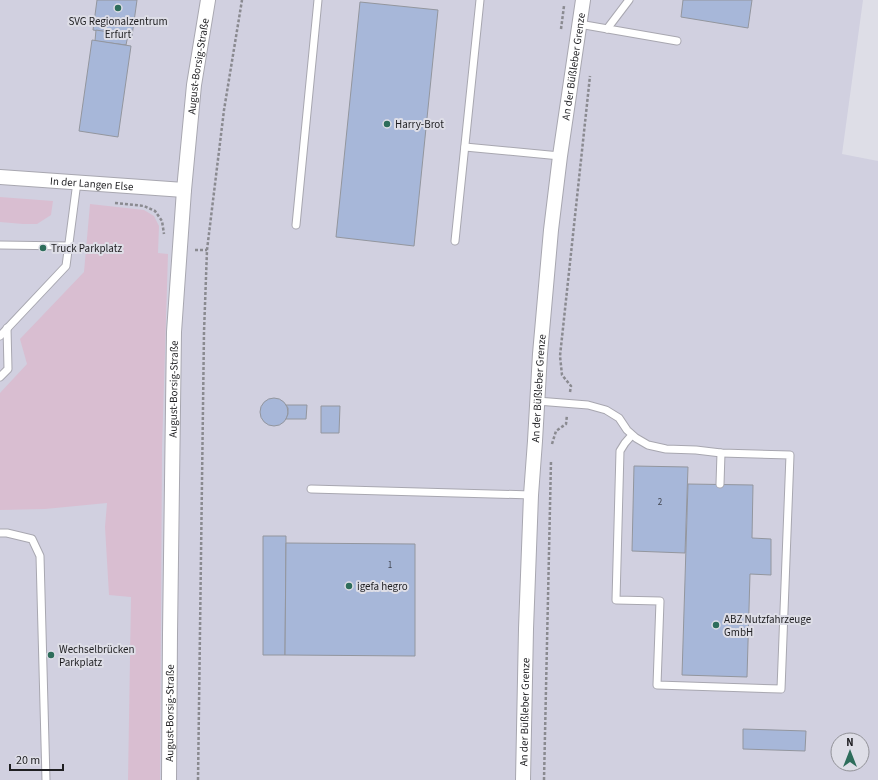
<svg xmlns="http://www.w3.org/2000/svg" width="878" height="780" font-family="'Source Sans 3',sans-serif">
<rect width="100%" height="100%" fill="#dedee7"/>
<path fill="#d1d0e0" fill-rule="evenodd" d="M0,0H863L842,154L878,161V780H0ZM838,740H862V764H838Z"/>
<g fill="#d9bed1">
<path d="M0,197L53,201L51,215L37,224H23L0,222Z"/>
<path d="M90,204L144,210L154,216L159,226L158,253L168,254L162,448L160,780H128L131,597L109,595L105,527L107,503L45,509L0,510V393L27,364L20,339L84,272Z"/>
</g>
<g fill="#a7b7d9" stroke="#93969e">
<path d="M97,0H137L132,36L93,30Z"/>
<path d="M683,0H752L748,28L681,17Z"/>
<path d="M360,2L438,10L414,246L336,237Z"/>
<path d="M96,30L128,35L126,45L95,41Z"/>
<path d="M92,40L131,46L118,137L79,131Z"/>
<circle cx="274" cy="412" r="14"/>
<path d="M286,405H307L306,419H286L288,414V408Z"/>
<path d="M321,406H340L339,433H321Z"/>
<path d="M634,466L688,467L685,553L632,551Z"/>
<path d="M688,484L753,485L752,538L771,539V575L750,574L747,677L682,675Z"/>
<path d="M263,536H286L285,655H263Z"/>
<path d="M286,543L415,544V656L285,655Z"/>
<path d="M743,729L806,731L805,751L743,749Z"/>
</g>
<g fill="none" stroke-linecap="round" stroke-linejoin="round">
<g stroke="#a8a7b0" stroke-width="9">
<g id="service">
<path d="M579,24L677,41"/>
<path d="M607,29L629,0"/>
<path d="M465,147L560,156"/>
<path d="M296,225L318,0"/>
<path d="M455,241L480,0"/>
<path d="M0,245L69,246"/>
<path d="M0,336L66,266L77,182"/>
<path d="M0,377L8,369L7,328"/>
<path d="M537,401L588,405L606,410L619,418L627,430L636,438L648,445L666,449L696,450L721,453L790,455L781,689L657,685L660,601L616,600L620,451L625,443L632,435"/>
<path d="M720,484L721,453"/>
<path d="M311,489L531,495"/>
<path d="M0,533H7L32,539L40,556L46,780"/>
</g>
</g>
<g stroke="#a8a7b0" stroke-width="16">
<g id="minor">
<path id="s1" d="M0,177L184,190"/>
<path id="s2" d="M169,780L170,634L174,332L184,190L194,85L208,0"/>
<path id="s3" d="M523,780L526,629L531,495L535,441L540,354L551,230L560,156L583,0"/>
</g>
</g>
<g stroke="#8a8a90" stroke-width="2.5" stroke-dasharray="3 2" stroke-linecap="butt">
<path d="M561,29L564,6"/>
<path d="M115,203L144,206L155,211L162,221L164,234"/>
<path d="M195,250H207"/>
<path d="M570,392L571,386L562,375L560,356L590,76"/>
<path d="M552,444L556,431L566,424L567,415"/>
<path d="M198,780L204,332L207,250L224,110L242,0"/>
<path d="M544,780L551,461"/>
</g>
<use href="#service" stroke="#fff" stroke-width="7"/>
<use href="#minor" stroke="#fff" stroke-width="14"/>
</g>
<g fill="#2e6d5b" stroke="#dedee7" stroke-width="1.5">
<circle cx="118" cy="8" r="4"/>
<circle cx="387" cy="124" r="4"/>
<circle cx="43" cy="248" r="4"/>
<circle cx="349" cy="586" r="4"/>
<circle cx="716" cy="625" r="4"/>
<circle cx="51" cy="655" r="4"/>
</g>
<g text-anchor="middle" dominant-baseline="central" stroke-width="4" stroke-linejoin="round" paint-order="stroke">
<g font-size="9" fill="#414550">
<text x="660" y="502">2</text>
<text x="390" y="565">1</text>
</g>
<g font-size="11" fill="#1f1f22" stroke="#dedee7" text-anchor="start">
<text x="118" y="21" text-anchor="middle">SVG Regionalzentrum<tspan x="118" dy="13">Erfurt</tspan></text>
<text x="395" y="124">Harry-Brot</text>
<text x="51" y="248">Truck Parkplatz</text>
<text x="357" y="586">igefa hegro</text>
<text x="724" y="619">ABZ Nutzfahrzeuge<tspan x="724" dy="13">GmbH</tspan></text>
<text x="59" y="649">Wechselbrücken<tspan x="59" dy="13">Parkplatz</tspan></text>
</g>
<g font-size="11" fill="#1f1f22" stroke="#dedee7">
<text stroke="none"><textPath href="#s2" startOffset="715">August-Borsig-Straße</textPath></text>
<text stroke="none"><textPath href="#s3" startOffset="716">An der Büßleber Grenze</textPath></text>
<text stroke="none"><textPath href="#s1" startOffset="92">In der Langen Else</textPath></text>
<text stroke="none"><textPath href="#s2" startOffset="391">August-Borsig-Straße</textPath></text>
<text stroke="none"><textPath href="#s3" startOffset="392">An der Büßleber Grenze</textPath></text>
<text stroke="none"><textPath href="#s3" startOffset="68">An der Büßleber Grenze</textPath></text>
<text stroke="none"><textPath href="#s2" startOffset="67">August-Borsig-Straße</textPath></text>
</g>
</g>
<g transform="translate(850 752)"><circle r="19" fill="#dedee7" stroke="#929298"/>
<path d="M0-3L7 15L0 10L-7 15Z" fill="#2e6d5b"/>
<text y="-6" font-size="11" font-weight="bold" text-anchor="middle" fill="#1f1f22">N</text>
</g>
<path d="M10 764v6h53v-6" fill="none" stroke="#1f1f22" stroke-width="2"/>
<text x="16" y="764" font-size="12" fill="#1f1f22" stroke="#dedee7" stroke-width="3" paint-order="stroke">20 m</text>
</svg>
